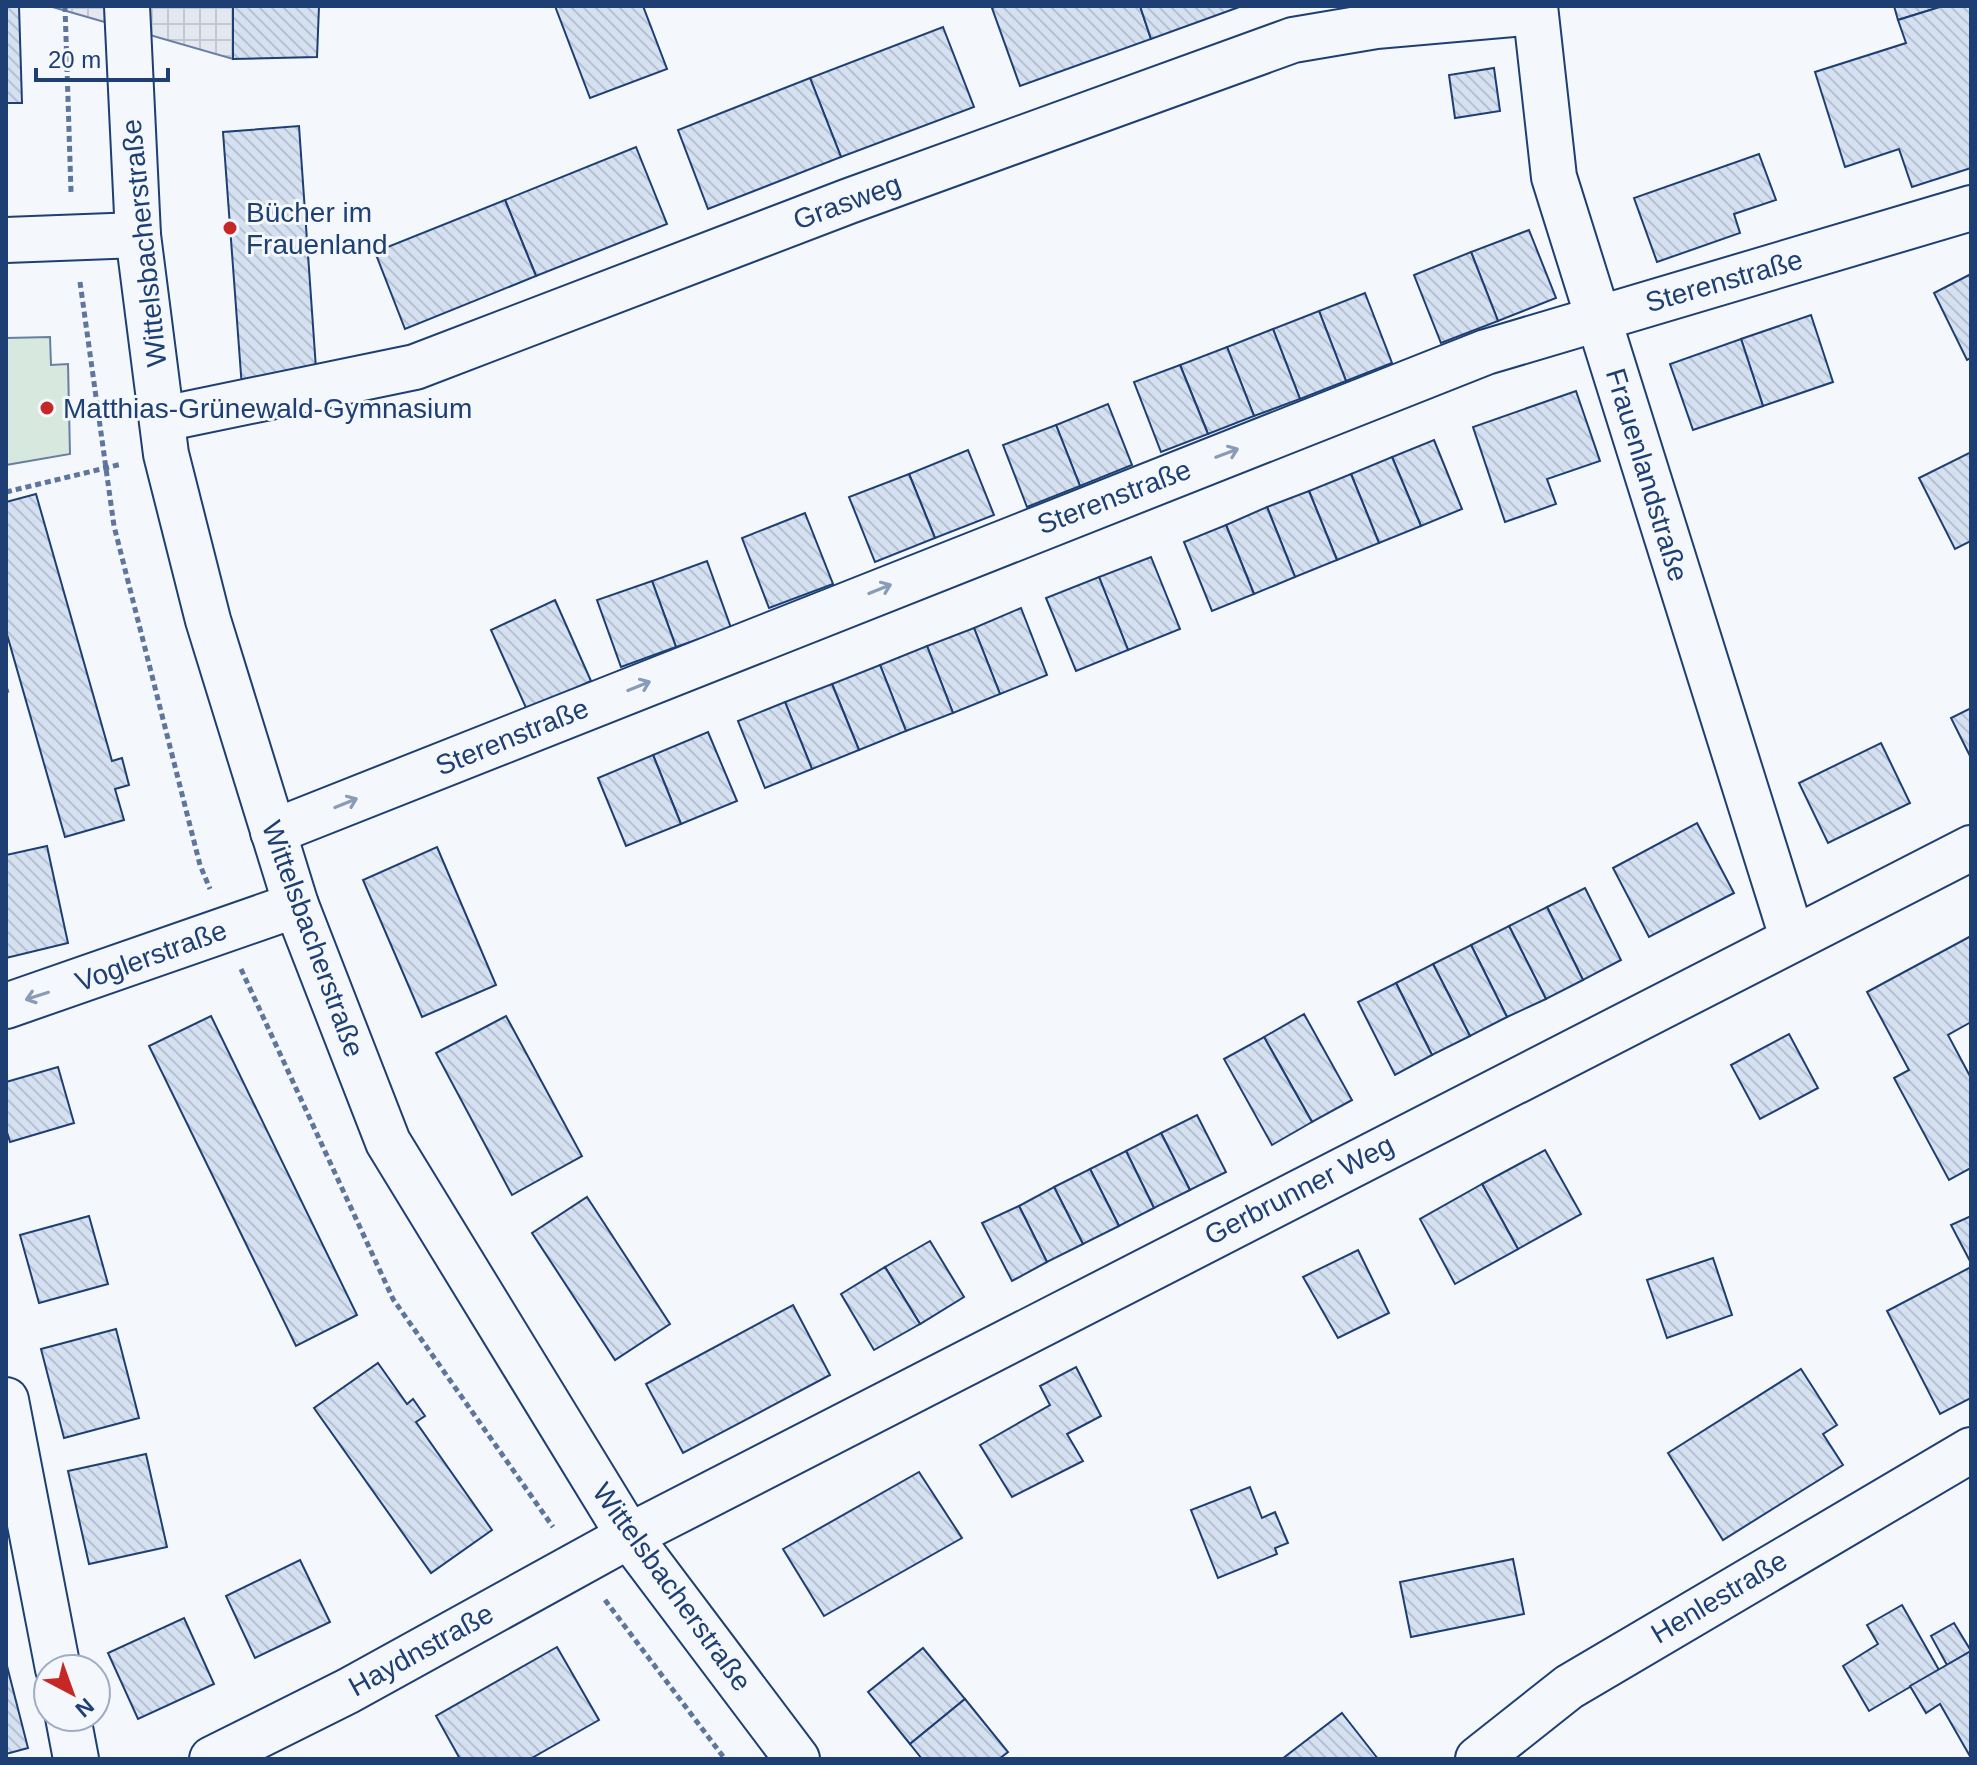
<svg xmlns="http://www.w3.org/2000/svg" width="1977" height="1765" font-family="Helvetica,sans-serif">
<defs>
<pattern id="plaza-grid" width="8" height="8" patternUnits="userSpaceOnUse" patternTransform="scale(2)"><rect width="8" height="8" fill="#e3e8f0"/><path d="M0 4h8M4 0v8" fill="none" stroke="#c2c8d1"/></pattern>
<pattern id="building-back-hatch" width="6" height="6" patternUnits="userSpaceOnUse" patternTransform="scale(2)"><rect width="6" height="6" fill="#d5e0f0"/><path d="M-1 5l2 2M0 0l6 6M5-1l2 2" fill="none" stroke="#b6c1d1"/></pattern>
</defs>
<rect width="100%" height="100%" fill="#f4f7fb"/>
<path fill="#d7e8df" stroke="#687fa3" stroke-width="2" d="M50,337L51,365L68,364L70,454L6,465V338Z"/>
<path fill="url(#plaza-grid)" stroke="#687fa3" stroke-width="2" d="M49,6H233V59Z"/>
<g fill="url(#building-back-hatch)" stroke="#1d3f73" stroke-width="2">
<path d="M6,6H19L22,103H6Z"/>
<path d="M233,6H319L317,57L233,59Z"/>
<path d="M555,6H643L667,69L590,98Z"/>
<path d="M997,6H1140L1151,39L1020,86L992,8Z"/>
<path d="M1140,6H1242L1151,39Z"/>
<path d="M1894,6H1943L1898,20Z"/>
<path d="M1943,6H1971V168L1912,187L1899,149L1845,167L1815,72L1906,43L1898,20Z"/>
<path d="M943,27L974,107L841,157L810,78Z"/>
<path d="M1494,68L1500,111L1455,118L1449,75Z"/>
<path d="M810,78L841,157L708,209L678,130Z"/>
<path d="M299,126L317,383L242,388L223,132Z"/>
<path d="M636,147L667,224L536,276L505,200Z"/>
<path d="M1759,154L1776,200L1734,214L1740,233L1657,262L1634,198Z"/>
<path d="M505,200L536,276L405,329L375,252Z"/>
<path d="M1529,230L1556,298L1498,321L1471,252Z"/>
<path d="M1471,252L1498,321L1441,343L1414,275Z"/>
<path d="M1971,274V358L1967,360L1934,293Z"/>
<path d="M1365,293L1392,363L1346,381L1319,311Z"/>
<path d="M1319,311L1346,381L1300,399L1273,329Z"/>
<path d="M1811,315L1833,382L1763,406L1741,339Z"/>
<path d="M1273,329L1300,399L1254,416L1227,347Z"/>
<path d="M1741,339L1763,406L1693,430L1670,364Z"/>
<path d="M1227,347L1254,416L1208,434L1180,365Z"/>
<path d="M1180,365L1208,434L1161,452L1134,382Z"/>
<path d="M1576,391L1600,461L1547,479L1556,504L1505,522L1473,427Z"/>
<path d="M1108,404L1132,465L1080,486L1056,425Z"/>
<path d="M1056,425L1080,486L1027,507L1003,445Z"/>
<path d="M1434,440L1462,509L1421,526L1392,457Z"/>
<path d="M968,450L994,515L935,538L909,474Z"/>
<path d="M1971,452V541L1955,549L1919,478Z"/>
<path d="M1392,457L1421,526L1379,543L1351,474Z"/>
<path d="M909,474L935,538L875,562L849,497Z"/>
<path d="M1351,474L1379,543L1337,560L1309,491Z"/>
<path d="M1309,491L1337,560L1295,577L1267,507Z"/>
<path d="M36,494L112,761L122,758L129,785L115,789L124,820L65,837L6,631V502Z"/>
<path d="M1267,507L1295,577L1254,594L1226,525Z"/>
<path d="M805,513L833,584L769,608L742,538Z"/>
<path d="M1226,525L1254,594L1212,611L1184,542Z"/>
<path d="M1151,557L1180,629L1128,650L1099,577Z"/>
<path d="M707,561L731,628L676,647L652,581Z"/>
<path d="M1099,577L1128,650L1076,671L1046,598Z"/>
<path d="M652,581L676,647L621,667L597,600Z"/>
<path d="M555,600L591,681L527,710L491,630Z"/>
<path d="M1021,608L1047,675L1000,694L974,628Z"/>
<path d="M974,628L1000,694L953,713L927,646Z"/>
<path d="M927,646L953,713L906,731L880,665Z"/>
<path d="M880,665L906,731L859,750L832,684Z"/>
<path d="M832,684L859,750L812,769L785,702Z"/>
<path d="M785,702L812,769L765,788L738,721Z"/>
<path d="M1971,708V758L1951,718Z"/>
<path d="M708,732L737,801L681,824L653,755Z"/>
<path d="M1881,743L1910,803L1828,843L1799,783Z"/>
<path d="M653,755L681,824L626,846L598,778Z"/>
<path d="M1697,823L1734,893L1649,937L1613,868Z"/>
<path d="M47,846L68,943L6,958V855Z"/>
<path d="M437,847L496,985L422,1017L363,880Z"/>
<path d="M1585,888L1621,960L1583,980L1547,907Z"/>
<path d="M1547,907L1583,980L1546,999L1509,926Z"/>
<path d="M1509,926L1546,999L1507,1017L1471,945Z"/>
<path d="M1971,936V1022L1948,1035L1971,1078V1168L1949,1180L1894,1078L1909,1070L1867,992Z"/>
<path d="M1471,945L1507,1017L1470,1036L1433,964Z"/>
<path d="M1433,964L1470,1036L1432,1055L1396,983Z"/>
<path d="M1396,983L1432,1055L1395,1075L1358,1002Z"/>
<path d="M1304,1014L1352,1100L1312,1122L1264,1037Z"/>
<path d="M211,1016L357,1315L296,1346L149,1046Z"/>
<path d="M506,1016L582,1156L512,1195L436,1053Z"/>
<path d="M1789,1034L1818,1088L1760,1119L1731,1065Z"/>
<path d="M1264,1037L1312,1122L1272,1145L1224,1059Z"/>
<path d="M58,1067L74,1123L10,1142L6,1129V1082Z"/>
<path d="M1197,1115L1226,1172L1190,1190L1161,1133Z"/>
<path d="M1161,1133L1190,1190L1154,1208L1126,1151Z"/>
<path d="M1545,1150L1581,1214L1518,1249L1482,1184Z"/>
<path d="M1126,1151L1154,1208L1119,1226L1090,1169Z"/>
<path d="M1090,1169L1119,1226L1083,1244L1054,1187Z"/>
<path d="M1482,1184L1518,1249L1455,1284L1420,1219Z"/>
<path d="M1054,1187L1083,1244L1047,1262L1019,1206Z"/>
<path d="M587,1197L670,1324L615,1360L532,1233Z"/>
<path d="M1019,1206L1047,1262L1012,1281L982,1223Z"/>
<path d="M89,1216L108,1284L39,1303L20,1235Z"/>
<path d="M1971,1216V1263L1951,1225Z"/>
<path d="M930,1241L964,1297L920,1324L885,1267Z"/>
<path d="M1358,1250L1389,1313L1338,1338L1303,1277Z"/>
<path d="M1713,1258L1732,1315L1667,1338L1647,1280Z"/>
<path d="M885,1267L920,1324L874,1350L841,1294Z"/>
<path d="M1971,1267V1398L1940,1414L1887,1311Z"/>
<path d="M793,1305L830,1375L683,1453L646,1384Z"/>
<path d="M116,1329L139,1418L64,1438L41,1349Z"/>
<path d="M378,1363L407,1404L413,1399L425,1416L416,1422L492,1530L431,1573L314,1408Z"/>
<path d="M1076,1367L1101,1416L1067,1434L1083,1461L1012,1497L980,1445L1050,1405L1040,1386Z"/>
<path d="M1801,1369L1837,1425L1823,1434L1843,1465L1723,1540L1668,1453Z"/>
<path d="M146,1454L167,1547L89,1564L68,1471Z"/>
<path d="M919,1472L962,1538L824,1616L783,1549Z"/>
<path d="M1250,1487L1262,1518L1275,1512L1288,1543L1275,1548L1277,1554L1218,1578L1191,1510Z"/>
<path d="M1513,1559L1524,1614L1411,1637L1400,1582Z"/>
<path d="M300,1560L330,1622L255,1658L226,1596Z"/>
<path d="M1902,1605L1939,1670L1869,1711L1843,1666L1878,1644L1867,1625Z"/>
<path d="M184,1618L214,1684L138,1719L108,1653Z"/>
<path d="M1954,1623L1971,1651L1947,1665L1931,1636Z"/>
<path d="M557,1647L599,1720L530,1759H460L436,1716Z"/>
<path d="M923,1648L965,1699L910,1744L868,1692Z"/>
<path d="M1971,1651V1758L1940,1704L1926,1713L1910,1686Z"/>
<path d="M6,1662L28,1748L6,1754Z"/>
<path d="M965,1699L1008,1752L999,1759H922L910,1744Z"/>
<path d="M1342,1713L1378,1759H1282Z"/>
</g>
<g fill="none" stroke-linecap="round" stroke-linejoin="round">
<g stroke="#1d3f73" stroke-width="48">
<g id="minor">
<path d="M127,6L138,235L166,454L208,620L296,905L388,1142L629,1536L797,1759"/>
<path d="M1535,6L1554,177L1792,937"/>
<path d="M6,240L138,235"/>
<path d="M163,419L415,367L849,201L1293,40L1376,26L1535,12"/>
<path d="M273,832L1486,352L1971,208"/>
<path d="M6,1006L296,905"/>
<path d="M6,1400L58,1669"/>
<path d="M68,1717L76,1759"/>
<path d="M212,1759L348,1691L629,1536L1971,848"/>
<path d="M1478,1759L1569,1687L1971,1450"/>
</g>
</g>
<g stroke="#5e769c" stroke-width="5" stroke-dasharray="6 4" stroke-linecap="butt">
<path d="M65,6L71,192"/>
<path d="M80,282L114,526L200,865L210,889"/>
<path d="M6,492L122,464"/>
<path d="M6,689L7,693"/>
<path d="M241,969L393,1299L553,1527"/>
<path d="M605,1600L725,1759"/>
</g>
<use href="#minor" stroke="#f4f7fb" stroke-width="44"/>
</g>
<defs><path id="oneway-shaft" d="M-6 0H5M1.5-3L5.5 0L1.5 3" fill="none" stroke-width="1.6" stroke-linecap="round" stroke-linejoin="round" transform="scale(2)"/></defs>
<g stroke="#889bb7">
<use href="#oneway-shaft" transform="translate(1227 453) rotate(-21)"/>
<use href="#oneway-shaft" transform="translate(880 589) rotate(-22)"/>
<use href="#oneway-shaft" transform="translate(639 686) rotate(-22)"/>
<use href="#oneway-shaft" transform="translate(346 803) rotate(-22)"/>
<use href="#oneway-shaft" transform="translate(37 996) rotate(162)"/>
</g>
<g fill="#c62828" stroke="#f4f7fb" stroke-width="3">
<circle cx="230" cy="228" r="8"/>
<circle cx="47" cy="408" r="8"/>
</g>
<g text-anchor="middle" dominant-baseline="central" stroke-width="6" stroke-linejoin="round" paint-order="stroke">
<g font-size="28" fill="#1d3f73" stroke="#f4f7fb">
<text transform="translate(847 202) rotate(-20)">Grasweg</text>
<text transform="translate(144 243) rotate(-96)">Wittelsbacherstraße</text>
<text transform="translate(1724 281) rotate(-16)">Sterenstraße</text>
<text transform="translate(1647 475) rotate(73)">Frauenlandstraße</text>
<text transform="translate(1114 497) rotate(-21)">Sterenstraße</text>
<text transform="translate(512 737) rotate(-22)">Sterenstraße</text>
<text transform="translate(313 939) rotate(70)">Wittelsbacherstraße</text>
<text transform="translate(151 956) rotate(-20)">Voglerstraße</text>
<text transform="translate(1299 1190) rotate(-27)">Gerbrunner Weg</text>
<text transform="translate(672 1587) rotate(54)">Wittelsbacherstraße</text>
<text transform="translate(1719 1597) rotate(-31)">Henlestraße</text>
<text transform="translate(421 1650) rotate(-29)">Haydnstraße</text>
</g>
<g font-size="28" fill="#1d3f73" stroke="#f4f7fb" text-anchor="start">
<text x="246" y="212">Bücher im<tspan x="246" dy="32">Frauenland</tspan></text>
<text x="63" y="408">Matthias-Grünewald-Gymnasium</text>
</g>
</g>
<rect width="1977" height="1765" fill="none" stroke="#1d3f73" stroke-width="16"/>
<g transform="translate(72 1693) rotate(139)"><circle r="38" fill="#f4f7fb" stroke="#9eadc5" stroke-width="2"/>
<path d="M0-6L14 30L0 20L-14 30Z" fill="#c62828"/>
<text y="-12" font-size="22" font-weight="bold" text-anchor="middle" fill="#1d3f73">N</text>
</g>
<path d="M36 68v12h132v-12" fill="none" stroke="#1d3f73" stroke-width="4"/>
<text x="48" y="68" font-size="24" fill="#1d3f73" stroke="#f4f7fb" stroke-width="6" paint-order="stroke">20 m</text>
</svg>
